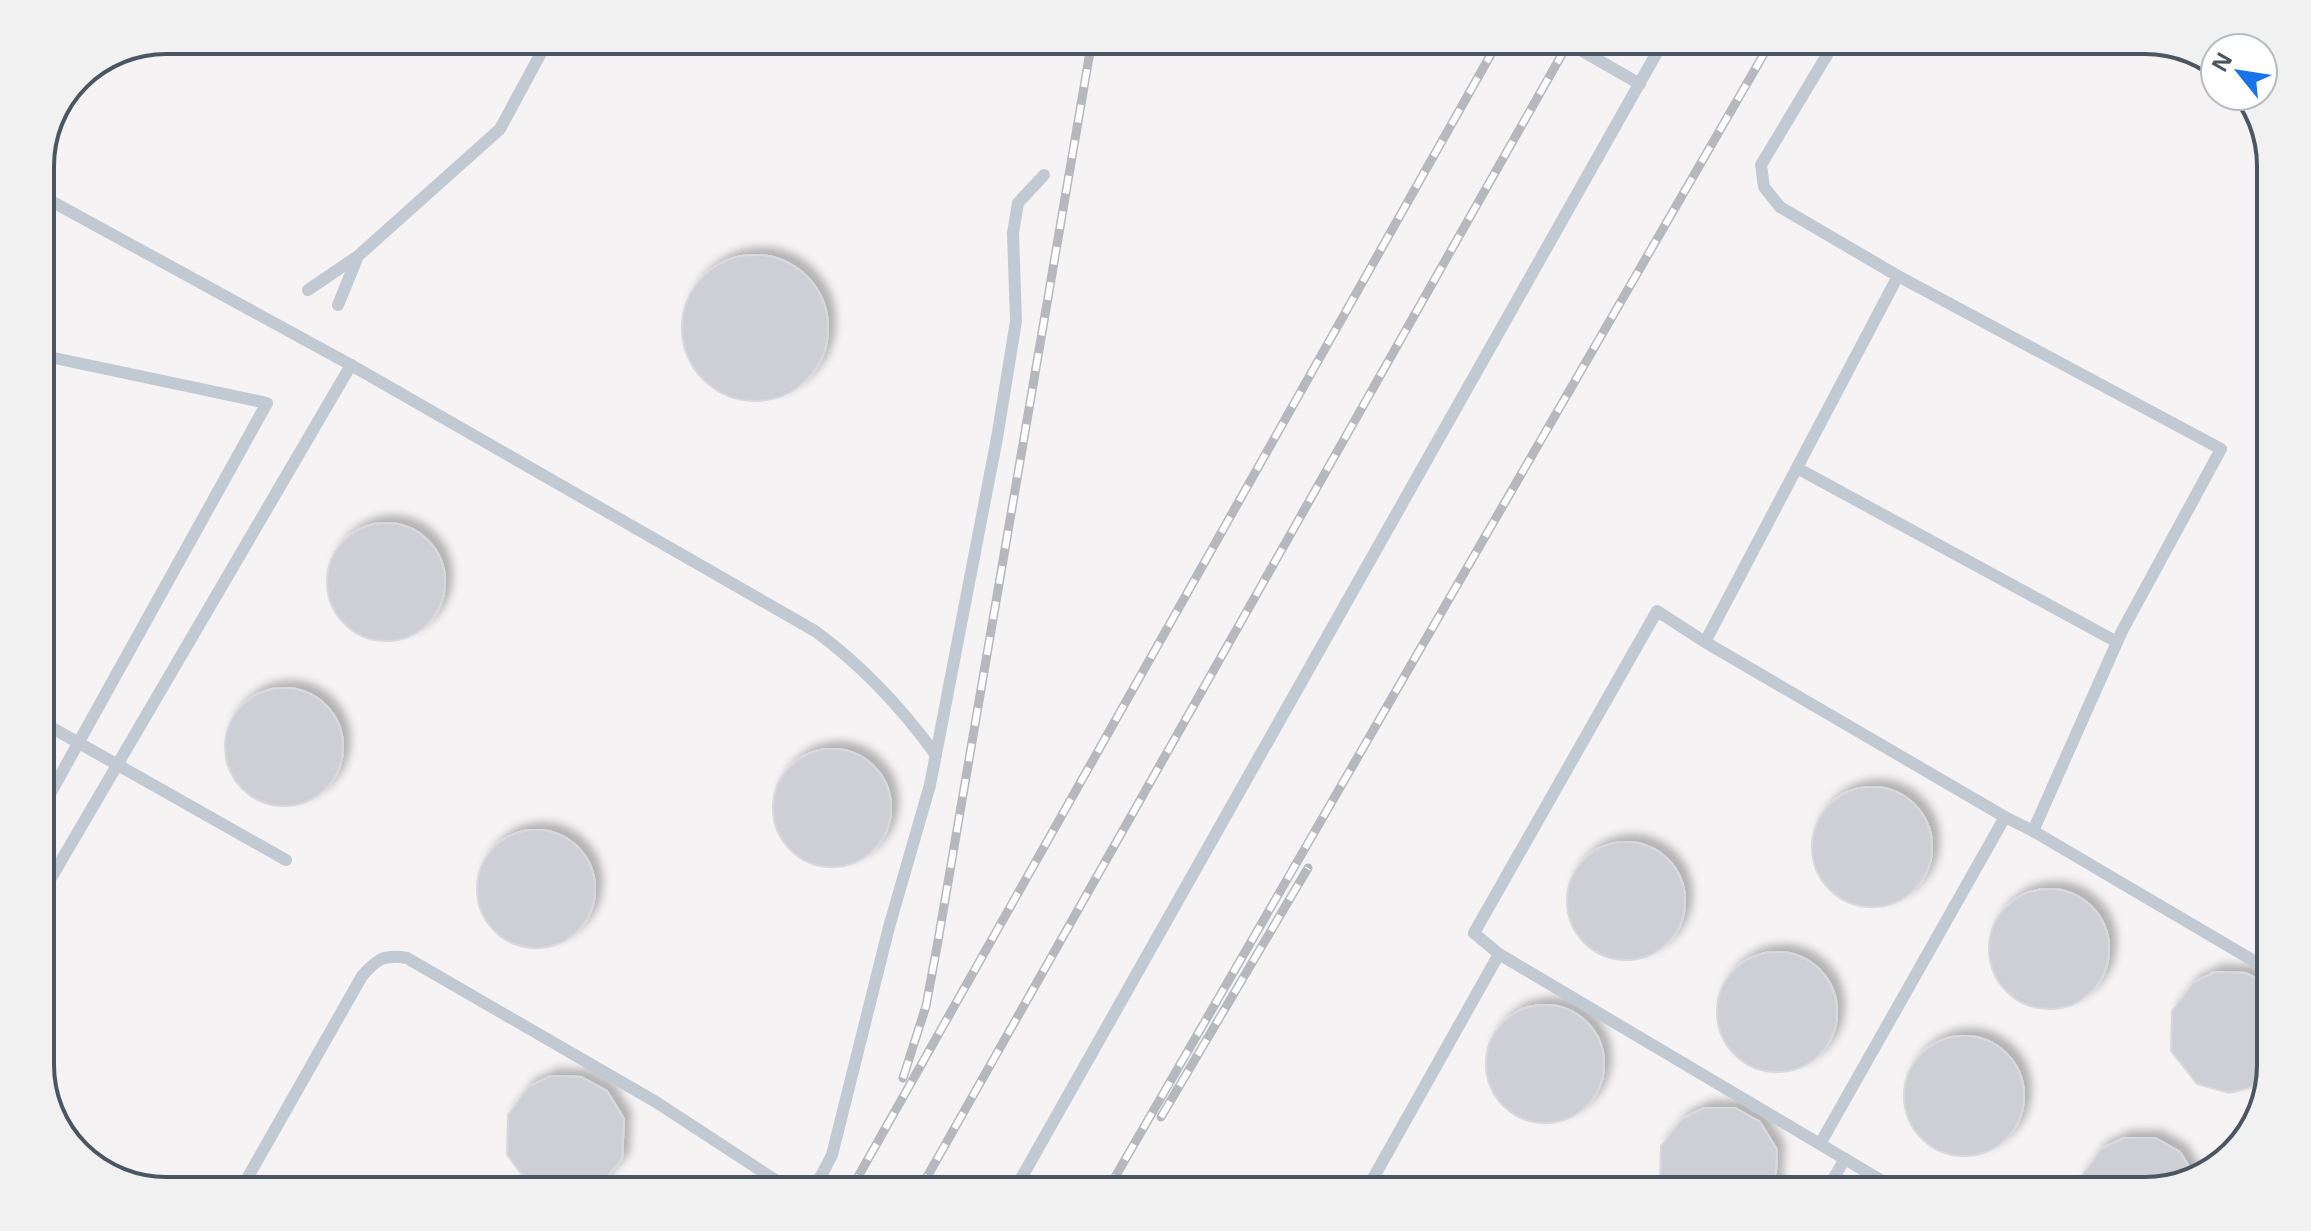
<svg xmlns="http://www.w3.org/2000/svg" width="2311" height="1231" font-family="'Open Sans',sans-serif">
<defs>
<filter id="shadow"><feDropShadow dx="7" dy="-7" stdDeviation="4" flood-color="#0004"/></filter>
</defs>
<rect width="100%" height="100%" fill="#f5f3f3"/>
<g fill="#cdcfd5" stroke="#d7d9de" stroke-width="2" filter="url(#shadow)">
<circle cx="755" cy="328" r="73"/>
<circle cx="386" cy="582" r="59"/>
<circle cx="284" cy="747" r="59"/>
<circle cx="832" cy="808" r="59"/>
<circle cx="1872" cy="847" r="60"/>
<circle cx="536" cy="889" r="59"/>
<circle cx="1626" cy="901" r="59"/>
<circle cx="2049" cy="949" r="60"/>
<circle cx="1777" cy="1012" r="60"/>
<path d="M2215,972L2246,973L2271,986L2268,1075L2261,1085L2229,1093L2197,1084L2171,1051L2172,1011L2193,983Z"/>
<circle cx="1545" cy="1064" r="59"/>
<circle cx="1964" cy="1096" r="60"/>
<path d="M551,1076L581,1077L607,1091L624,1119L622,1159L596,1189L544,1191L532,1188L507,1155L508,1115L528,1087Z"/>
<path d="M1704,1108H1735L1760,1122L1777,1150L1775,1191H1664L1660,1186L1661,1146L1682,1119Z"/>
<path d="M2124,1138H2155L2180,1152L2195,1177L2145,1191H2081V1177L2101,1149Z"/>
</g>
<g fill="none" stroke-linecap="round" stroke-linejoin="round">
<g stroke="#c1cad2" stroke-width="12">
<path d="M1563,40L1640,84"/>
<path d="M1836,40L1761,165L1764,187L1780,207L1898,276"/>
<path d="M40,195L351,365L40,897"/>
<path d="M308,290L355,258"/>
<path d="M338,305L358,256L500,129L548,40"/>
<path d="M40,355L267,403L40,812"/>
<path d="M351,365L815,631C863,666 901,707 936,755"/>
<path d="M1797,468L2117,642"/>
<path d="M1705,642L2005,817"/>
<path d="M40,721L286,860"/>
<path d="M1499,954L1899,1191"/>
<path d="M1820,1144L2005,817L2033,831"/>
<path d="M240,1191L362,976C377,959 384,954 407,958L656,1102L792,1191"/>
<path d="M813,1191L832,1155L889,927L930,785L997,438L1016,321L1013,233L1018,203L1044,175"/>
<path d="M1014,1191L1664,40"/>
<path d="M1366,1191L1499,954L1474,933L1657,611L1705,642L1898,276L2221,449L2122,631L2033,831L2271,971"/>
<path d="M1826,1191L1845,1159"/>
</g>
<g stroke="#b5b8bd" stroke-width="9">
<g id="rail">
<path d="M903,1078L926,1006L938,941L1092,40"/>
<path d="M1161,1117L1308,868"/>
<path d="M850,1191L1499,40"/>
<path d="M919,1191L1570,40"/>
<path d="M1107,1191L1772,40"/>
</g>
</g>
<use href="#rail" stroke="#fff" stroke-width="6" stroke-dasharray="18" stroke-linecap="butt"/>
</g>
<path d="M0 0H2311V1231H0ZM166 54H2145A112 112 0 0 1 2257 166V1065A112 112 0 0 1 2145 1177H166A112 112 0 0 1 54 1065V166A112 112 0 0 1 166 54Z" fill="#f1f1f2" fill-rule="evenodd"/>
<path fill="none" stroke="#4a5661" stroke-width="4" d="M166 54H2145A112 112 0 0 1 2257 166V1065A112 112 0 0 1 2145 1177H166A112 112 0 0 1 54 1065V166A112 112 0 0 1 166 54Z"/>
<g transform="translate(2239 72) rotate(300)"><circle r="38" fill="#ffffff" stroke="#b7bbc0" stroke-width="2"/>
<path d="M0-6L14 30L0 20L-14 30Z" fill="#1a73e8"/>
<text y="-12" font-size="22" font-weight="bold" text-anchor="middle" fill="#4a5661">N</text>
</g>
</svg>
